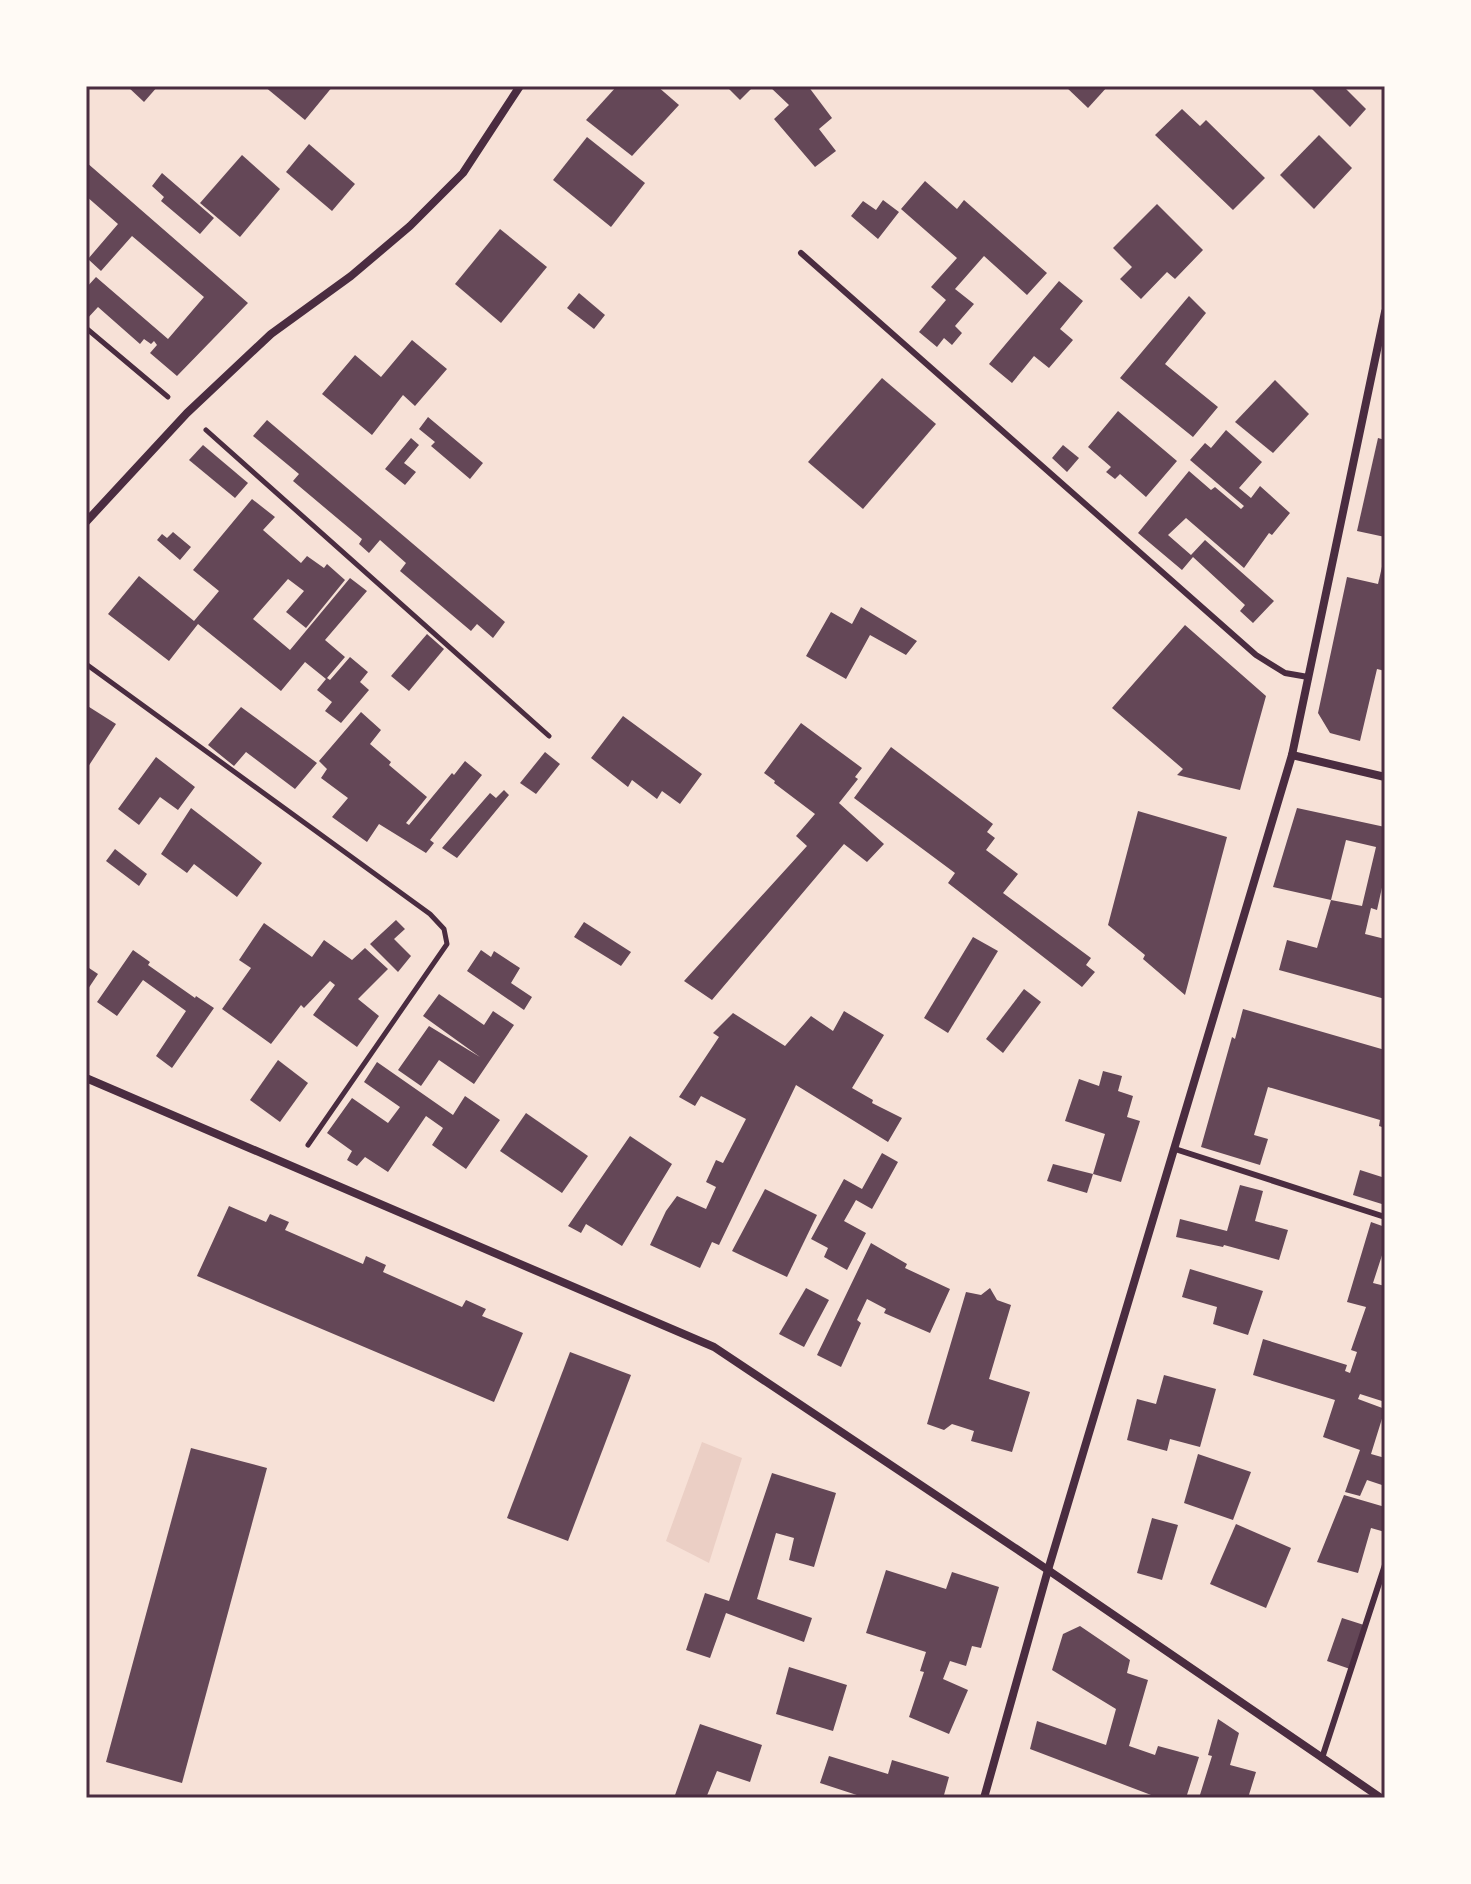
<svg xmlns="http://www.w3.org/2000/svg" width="1471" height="1884" font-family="Montserrat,sans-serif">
<rect width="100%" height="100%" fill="#f7e1d7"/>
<path fill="#ebcfc5" d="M702,1442L742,1458L709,1563L666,1541Z"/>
<g fill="#644757">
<path d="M127,86H158L144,102Z"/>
<path d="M264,86H333L305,120Z"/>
<path d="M617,86H657L679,105L632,156L586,120Z"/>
<path d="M726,86H754L740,100Z"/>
<path d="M769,86H808L832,118L819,129L836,151L815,167L774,119L789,105Z"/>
<path d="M1065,86H1108L1088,108Z"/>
<path d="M1309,86H1343L1366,109L1350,127Z"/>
<path d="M1182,109L1200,126L1206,120L1265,178L1233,210L1155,135Z"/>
<path d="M1319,135L1352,168L1314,209L1280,175Z"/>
<path d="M587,137L645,183L611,227L553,180Z"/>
<path d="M309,144L355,184L332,211L286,172Z"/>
<path d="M242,155L280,189L240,237L200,203Z"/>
<path d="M86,162L248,303L177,376L150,353L157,345L154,341L151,344L144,339L140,344L98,307L86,320V288L96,277L168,339L204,297L132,236L101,271L88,259L118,224L86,196Z"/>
<path d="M162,173L214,218L200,234L161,201L164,197L152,186Z"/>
<path d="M925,181L957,209L964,200L1047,273L1027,295L984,256L955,289L974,304L955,326L962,333L952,345L944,338L937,347L919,332L946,300L931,287L957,258L901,209Z"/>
<path d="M883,200L899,212L878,239L851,216L863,201L876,210Z"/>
<path d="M1157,204L1203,250L1175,279L1167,272L1141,299L1120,279L1132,267L1113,248Z"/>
<path d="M500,229L547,267L501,323L455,284Z"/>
<path d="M1059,281L1083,301L1060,329L1073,340L1049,368L1034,356L1012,383L989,364Z"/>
<path d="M579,293L605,315L594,329L567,308Z"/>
<path d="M1189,296L1206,313L1165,364L1218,407L1193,437L1120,378Z"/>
<path d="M412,340L447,369L415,406L403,395L372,435L322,394L355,355L381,377Z"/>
<path d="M882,378L936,424L863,509L808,462Z"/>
<path d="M1275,380L1309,414L1273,453L1235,422Z"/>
<path d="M1118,411L1177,461L1146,497L1120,474L1115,479L1106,472L1111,467L1088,447Z"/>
<path d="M428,417L483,463L470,479L431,446L435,442L419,429Z"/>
<path d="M267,420L505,622L493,638L477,624L471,631L400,571L406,563L380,540L369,553L359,544L362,539L293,481L299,474L253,436Z"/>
<path d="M1226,430L1262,462L1239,488L1251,498L1260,486L1290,513L1272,535L1269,533L1244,568L1186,518L1168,535L1191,555L1205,540L1274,601L1253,623L1240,611L1245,605L1193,557L1182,570L1138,533L1189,471L1211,490L1215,487L1241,509L1244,506L1190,460L1205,443L1211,448Z"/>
<path d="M411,438L419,445L404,463L416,472L405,485L385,469Z"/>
<path d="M1378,438L1385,440V537L1357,531Z"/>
<path d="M203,445L248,483L235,498L189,460Z"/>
<path d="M1063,445L1079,458L1067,472L1052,458Z"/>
<path d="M252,499L275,517L263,530L301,563L307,556L324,568L327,564L345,580L306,628L286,612L304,591L288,579L253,619L290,650L350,578L367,591L325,640L345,657L327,678L330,680L350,657L368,672L360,682L369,690L341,723L325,711L332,702L317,690L326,679L305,662L281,691L198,624L169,661L108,614L139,576L194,621L219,591L193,570Z"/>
<path d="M173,532L191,547L180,560L157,540L162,534L167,538Z"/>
<path d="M1384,558L1385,671L1377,669L1360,741L1330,733L1318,713L1347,577L1378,584Z"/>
<path d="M861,607L917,641L906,655L870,635L846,679L806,656L831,612L852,624Z"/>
<path d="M1185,625L1266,696L1240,790L1177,775L1183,769L1112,708Z"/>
<path d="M427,634L444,649L409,691L391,676Z"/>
<path d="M86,705L116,724L86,770L87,735Z"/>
<path d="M241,707L317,763L295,789L246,752L234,766L208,745Z"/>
<path d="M361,712L381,730L370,744L391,762L389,765L427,797L406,823L409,825L452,773L454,775L465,761L482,775L430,840L434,843L426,853L379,824L367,842L332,817L348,798L321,778L327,769L319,761Z"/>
<path d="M623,716L702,774L680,804L662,791L657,799L632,780L628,787L591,758Z"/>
<path d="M801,723L862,768L855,777L858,779L839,803L884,844L867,862L844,844L712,1000L684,981L807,846L796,836L815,814L774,783L775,781L764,773Z"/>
<path d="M891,747L993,824L987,832L995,838L986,850L1018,874L1003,893L1091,958L1086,965L1095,972L1082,987L948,883L955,873L854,798Z"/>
<path d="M545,752L560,764L536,794L520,783Z"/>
<path d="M156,757L195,787L178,810L160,797L139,825L118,809Z"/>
<path d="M504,790L509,795L457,858L442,848L490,793L496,798Z"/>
<path d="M191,808L262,863L237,897L194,864L187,873L161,854Z"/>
<path d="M1297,808L1385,827V874L1377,910L1371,908L1365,934L1385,939V999L1279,970L1287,940L1317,948L1331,900L1362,906L1376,847L1346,840L1331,900L1273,887Z"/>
<path d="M1138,811L1227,837L1185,995L1143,959L1145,955L1108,925Z"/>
<path d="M115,849L147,874L139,886L106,861Z"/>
<path d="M396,920L405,929L394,939L411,956L398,972L370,944Z"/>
<path d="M584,922L631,952L621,966L574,937Z"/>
<path d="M264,923L312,957L324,940L352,960L365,948L388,969L358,999L379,1016L357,1047L313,1015L335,985L330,981L304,1008L301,1005L271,1044L222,1009L251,968L239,960Z"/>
<path d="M973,937L998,951L948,1033L924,1018Z"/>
<path d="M133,950L150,962L148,965L195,998L196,996L214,1008L172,1068L156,1056L186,1011L143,980L117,1016L97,1002Z"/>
<path d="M481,950L491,957L494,951L520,968L511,983L532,997L524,1010L467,971Z"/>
<path d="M86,966L98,974L86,992Z"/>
<path d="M1024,989L1041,1002L1003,1053L986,1039Z"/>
<path d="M439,994L484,1025L493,1011L514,1025L474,1084L439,1060L421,1086L398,1070L429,1026L480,1057L423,1016Z"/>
<path d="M1243,1009L1385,1050V1128L1379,1126L1380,1120L1268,1087L1254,1135L1268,1139L1260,1165L1201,1147L1232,1037L1235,1039Z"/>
<path d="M844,1011L884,1035L852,1088L873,1100L872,1103L902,1118L888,1142L796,1085L719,1245L712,1242L700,1268L650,1245L666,1211L677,1196L706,1209L716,1187L706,1182L716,1160L723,1163L746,1119L701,1096L695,1106L679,1097L719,1037L713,1033L733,1013L785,1046L811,1016L833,1031Z"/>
<path d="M278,1060L308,1083L280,1122L250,1100Z"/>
<path d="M377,1062L453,1115L465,1096L500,1120L466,1169L432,1145L443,1128L426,1116L388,1172L365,1157L357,1166L347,1160L352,1151L327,1133L352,1098L388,1123L400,1107L364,1082Z"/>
<path d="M1103,1071L1122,1076L1118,1091L1133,1096L1127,1117L1140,1121L1121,1182L1093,1174L1105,1134L1065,1121L1079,1079L1099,1086Z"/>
<path d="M526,1113L588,1156L562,1193L500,1151Z"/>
<path d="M630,1136L672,1164L622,1246L586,1224L581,1233L568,1226Z"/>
<path d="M882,1153L898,1162L872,1209L856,1200L844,1221L866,1233L847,1270L824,1257L828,1248L811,1239L844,1179L862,1189Z"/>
<path d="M1053,1164L1093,1174L1087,1193L1047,1181Z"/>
<path d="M1360,1170L1385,1178V1205L1353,1195Z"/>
<path d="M1240,1185L1263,1191L1255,1221L1288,1230L1279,1260L1224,1245L1223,1247L1176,1237L1180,1219L1227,1231Z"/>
<path d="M765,1189L817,1215L787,1277L732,1251Z"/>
<path d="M229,1206L266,1222L270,1214L289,1222L285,1230L363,1264L366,1256L386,1265L383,1272L462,1307L466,1300L486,1309L482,1316L523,1333L494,1402L197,1276Z"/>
<path d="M1371,1222L1385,1227V1246L1373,1283L1385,1286V1402L1360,1394L1358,1399L1385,1409L1371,1454L1385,1458V1486L1367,1480L1360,1496L1345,1492L1360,1450L1323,1437L1335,1400L1253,1375L1263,1339L1347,1365L1345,1371L1350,1373L1357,1352L1351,1350L1366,1307L1347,1302Z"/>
<path d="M871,1243L907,1264L905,1268L950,1289L930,1333L884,1313L886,1309L867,1299L857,1320L861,1323L841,1367L817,1355Z"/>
<path d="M1190,1269L1263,1291L1248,1335L1213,1324L1217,1307L1182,1297Z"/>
<path d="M806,1288L829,1300L804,1347L779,1334Z"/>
<path d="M990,1288L997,1300L1011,1305L989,1379L1030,1392L1012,1452L971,1441L974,1431L952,1424L944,1430L927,1424L966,1292L981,1295Z"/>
<path d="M570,1352L631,1375L568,1541L507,1518Z"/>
<path d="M1164,1375L1216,1389L1200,1447L1170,1439L1167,1451L1127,1440L1137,1399L1156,1404Z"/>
<path d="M191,1448L267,1468L182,1783L106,1762Z"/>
<path d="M1198,1454L1251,1472L1233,1520L1184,1503Z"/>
<path d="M772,1473L836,1493L814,1567L789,1560L794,1538L776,1533L757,1599L812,1618L804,1642L726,1613L710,1658L686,1650L705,1593L729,1601Z"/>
<path d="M1344,1495L1385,1507V1532L1371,1528L1358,1573L1317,1562Z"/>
<path d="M1152,1518L1178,1525L1162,1580L1137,1573Z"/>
<path d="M1236,1524L1291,1548L1266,1608L1210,1584Z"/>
<path d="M886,1570L946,1589L952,1572L999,1587L981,1648L972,1646L966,1666L950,1661L943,1679L968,1690L949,1734L909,1717L924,1672L920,1671L926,1652L866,1633Z"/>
<path d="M1342,1618L1364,1625L1350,1669L1327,1661Z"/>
<path d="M1080,1626L1130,1660L1127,1673L1148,1680L1129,1746L1155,1755L1158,1746L1199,1757L1186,1798H1159L1030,1749L1037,1721L1106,1745L1116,1709L1052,1670L1063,1634Z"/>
<path d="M789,1667L847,1685L833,1731L776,1714Z"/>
<path d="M1218,1719L1239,1733L1230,1765L1256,1772L1248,1798H1199L1212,1756L1208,1755Z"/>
<path d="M700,1724L762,1745L750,1782L717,1771L706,1798H674Z"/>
<path d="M829,1756L888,1774L892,1760L949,1777L944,1795L950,1798H866L820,1783Z"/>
</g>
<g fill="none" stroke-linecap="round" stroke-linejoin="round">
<g stroke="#4a2c40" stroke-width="5">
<path d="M86,328L168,397"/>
<path d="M206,430L549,736"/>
<path d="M86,664L430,914L444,929L447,944L308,1145"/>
</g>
<g stroke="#4a2c40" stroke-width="6">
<path d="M801,253L1256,655L1285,673L1308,677"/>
<path d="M1175,1149L1385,1217"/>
<path d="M1322,1758L1385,1565"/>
</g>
<g stroke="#4a2c40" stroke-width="8">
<path d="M86,522L187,413L271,334L351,276L410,226L463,173L520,86"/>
<path d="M1292,755L1385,777"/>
<path d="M86,1078L714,1347L1048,1570L1381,1798"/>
<path d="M984,1798L1048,1570L1292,755L1385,312"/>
</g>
</g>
<rect width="1471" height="1884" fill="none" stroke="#fffaf5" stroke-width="176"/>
<rect x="88" y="88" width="1295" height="1708" fill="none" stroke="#4a2c40" stroke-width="3"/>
</svg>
